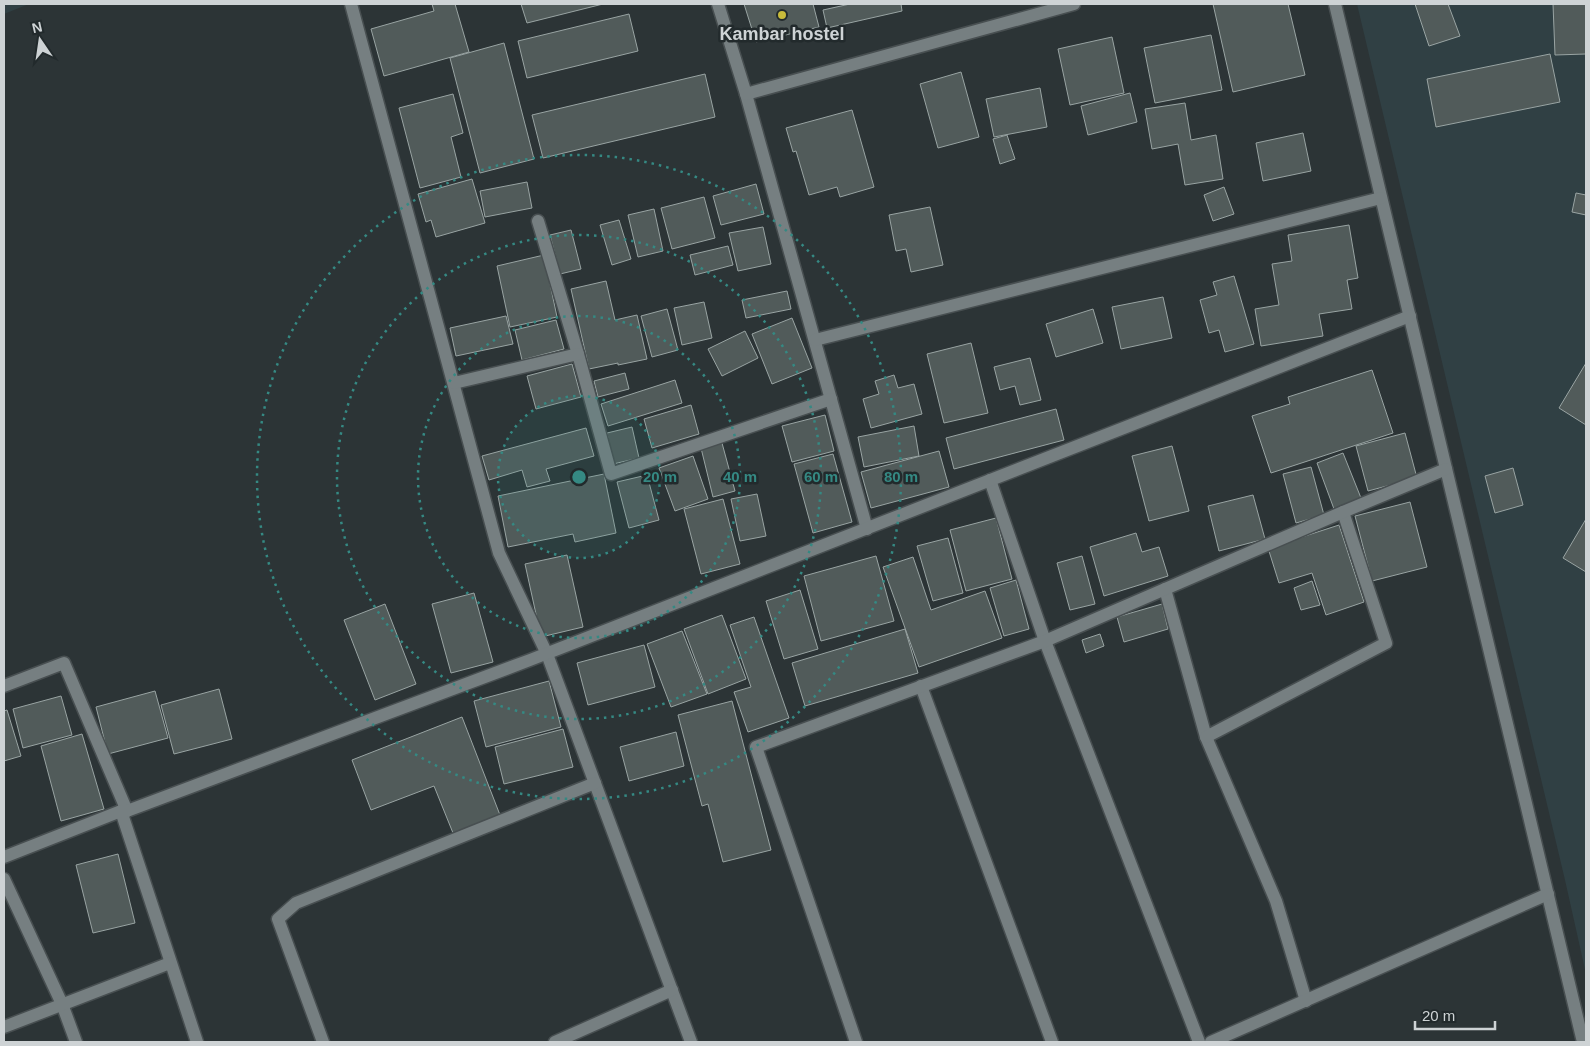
<svg xmlns="http://www.w3.org/2000/svg" width="1590" height="1046" font-family="Arial,sans-serif">
<rect width="100%" height="100%" fill="#2c3436"/>
<g fill="#304044">
<path d="M4,4H29L4,14Z"/>
<path d="M1357,4H1586V974L1565,880Z"/>
</g>
<g fill="#515b5a" stroke="#99a4a3">
<path d="M432,4H455L469,52L384,76L371,29L434,11Z"/>
<path d="M521,4H603L527,23Z"/>
<path d="M744,4H813L819,27L756,42Z"/>
<path d="M850,4H901L902,11L827,28L823,10Z"/>
<path d="M1213,4H1288L1305,75L1233,92Z"/>
<path d="M1415,4H1448L1460,36L1429,46Z"/>
<path d="M1553,4H1586V54L1555,55Z"/>
<path d="M629,14L638,51L527,78L518,41Z"/>
<path d="M1211,35L1222,90L1155,103L1144,48Z"/>
<path d="M1112,37L1124,93L1070,105L1058,49Z"/>
<path d="M504,43L534,159L480,173L450,58Z"/>
<path d="M1550,54L1560,102L1436,127L1427,79Z"/>
<path d="M961,72L979,137L938,148L920,84Z"/>
<path d="M705,74L715,117L543,158L532,115Z"/>
<path d="M1040,88L1047,127L994,137L986,99Z"/>
<path d="M1130,93L1137,122L1088,135L1081,106Z"/>
<path d="M453,94L463,133L451,137L461,177L420,188L399,108Z"/>
<path d="M1185,103L1191,140L1216,135L1223,179L1185,185L1178,144L1152,149L1145,109Z"/>
<path d="M852,110L874,187L840,197L837,187L809,195L796,151L793,152L786,128Z"/>
<path d="M1303,133L1311,171L1263,181L1256,143Z"/>
<path d="M1007,135L1015,159L1000,164L993,139Z"/>
<path d="M472,179L485,223L436,237L431,220L426,222L418,194Z"/>
<path d="M527,182L532,208L485,217L480,191Z"/>
<path d="M756,184L764,214L721,225L713,196Z"/>
<path d="M1224,187L1234,214L1213,221L1204,195Z"/>
<path d="M1576,193L1586,195V215L1572,212Z"/>
<path d="M704,197L715,238L672,249L661,208Z"/>
<path d="M930,207L943,265L911,272L906,249L896,251L889,215Z"/>
<path d="M654,209L663,251L638,257L628,215Z"/>
<path d="M619,220L631,259L612,265L600,225Z"/>
<path d="M1349,225L1358,278L1347,280L1352,309L1319,314L1323,336L1261,346L1255,309L1279,305L1272,264L1292,261L1288,235Z"/>
<path d="M763,227L771,264L738,271L729,233Z"/>
<path d="M571,230L581,269L560,274L550,235Z"/>
<path d="M728,246L733,265L695,275L690,255Z"/>
<path d="M544,255L557,317L510,327L497,266Z"/>
<path d="M1234,276L1254,344L1225,352L1219,330L1209,333L1200,300L1217,295L1213,282Z"/>
<path d="M606,281L615,320L637,315L647,359L618,365V363L589,369L571,289Z"/>
<path d="M787,291L791,309L746,318L742,300Z"/>
<path d="M1163,297L1172,338L1121,349L1112,307Z"/>
<path d="M704,302L712,338L682,345L674,308Z"/>
<path d="M667,309L678,350L652,357L641,316Z"/>
<path d="M1093,309L1103,343L1056,357L1046,324Z"/>
<path d="M506,316L513,344L456,356L450,328Z"/>
<path d="M792,318L812,368L772,384L752,334Z"/>
<path d="M556,320L564,349L522,360L515,330Z"/>
<path d="M745,331L758,358L722,376L708,349Z"/>
<path d="M971,343L988,413L944,423L927,354Z"/>
<path d="M1030,358L1041,400L1020,405L1015,386L1000,390L994,367Z"/>
<path d="M1586,363V425L1559,408Z"/>
<path d="M572,364L581,397L536,409L527,376Z"/>
<path d="M1372,370L1393,433L1271,473L1252,416L1290,404L1288,397Z"/>
<path d="M625,373L629,389L598,397L594,381Z"/>
<path d="M894,375L898,388L914,384L922,414L871,428L863,399L879,394L875,381Z"/>
<path d="M675,380L682,403L608,426L601,404Z"/>
<path d="M691,405L699,434L652,448L644,419Z"/>
<path d="M1056,409L1064,440L954,469L946,438Z"/>
<path d="M825,415L834,451L792,462L782,426Z"/>
<path d="M914,426L919,456L864,467L858,437Z"/>
<path d="M632,427L639,458L613,464L607,433Z"/>
<path d="M586,428L594,456L546,469L550,481L527,487L522,470L489,480L482,456Z"/>
<path d="M1405,433L1417,478L1368,491L1356,446Z"/>
<path d="M722,443L735,491L713,497L701,448Z"/>
<path d="M1172,446L1189,511L1149,521L1132,456Z"/>
<path d="M939,451L949,487L871,508L861,472Z"/>
<path d="M1343,453L1361,498L1334,509L1317,463Z"/>
<path d="M833,454L852,522L813,533L794,464Z"/>
<path d="M693,456L708,499L675,511L659,468Z"/>
<path d="M1311,467L1324,515L1296,523L1283,474Z"/>
<path d="M1513,468L1523,505L1495,513L1485,476Z"/>
<path d="M604,474L616,533L575,542L573,534L508,547L498,496Z"/>
<path d="M647,475L659,520L629,528L617,482Z"/>
<path d="M757,494L766,536L740,541L731,499Z"/>
<path d="M1253,495L1265,539L1219,551L1208,506Z"/>
<path d="M723,499L740,564L701,574L684,509Z"/>
<path d="M1410,502L1427,567L1372,581L1355,516Z"/>
<path d="M996,518L1012,579L966,591L950,530Z"/>
<path d="M1586,519V572L1563,558Z"/>
<path d="M1339,525L1364,602L1326,615L1312,573L1279,583L1268,548Z"/>
<path d="M1136,533L1142,552L1159,547L1168,576L1104,596L1090,547Z"/>
<path d="M948,538L963,593L933,601L917,546Z"/>
<path d="M567,555L583,627L541,637L525,564Z"/>
<path d="M876,556L894,621L821,641L804,576Z"/>
<path d="M1082,556L1095,604L1070,610L1057,563Z"/>
<path d="M913,557L931,610L985,591L1002,638L919,667L883,567Z"/>
<path d="M1016,580L1029,629L1004,636L990,588Z"/>
<path d="M1312,581L1320,605L1301,610L1294,588Z"/>
<path d="M800,590L818,649L784,659L766,601Z"/>
<path d="M474,593L493,662L451,673L432,604Z"/>
<path d="M385,604L416,684L375,700L344,620Z"/>
<path d="M1162,604L1168,629L1124,642L1117,617Z"/>
<path d="M722,615L746,679L708,694L684,629Z"/>
<path d="M754,617L789,718L748,732L734,692L751,687L730,625Z"/>
<path d="M905,629L918,673L805,706L792,663Z"/>
<path d="M682,631L707,694L671,707L647,644Z"/>
<path d="M1100,634L1104,646L1086,653L1082,640Z"/>
<path d="M644,645L655,687L588,705L577,663Z"/>
<path d="M549,681L561,727L486,747L474,701Z"/>
<path d="M219,689L232,739L174,754L161,705Z"/>
<path d="M155,691L168,738L108,754L96,707Z"/>
<path d="M61,696L72,735L23,748L13,709Z"/>
<path d="M732,701L771,850L723,862L708,804L702,806L678,715Z"/>
<path d="M7,710L21,756L4,761V711Z"/>
<path d="M462,717L500,815L453,833L434,786L371,810L352,760Z"/>
<path d="M563,729L573,767L504,784L495,747Z"/>
<path d="M676,732L684,766L629,781L620,747Z"/>
<path d="M82,734L104,809L61,821L41,746Z"/>
<path d="M118,854L135,923L93,933L76,865Z"/>
</g>
<g fill="none" stroke-linecap="round" stroke-linejoin="round">
<g stroke="#484f51" stroke-width="15">
<g id="minor">
<path d="M351,4L499,553L547,654L691,1042"/>
<path d="M718,4L746,94L867,529"/>
<path d="M1335,4L1583,1042"/>
<path d="M746,94L1074,4"/>
<path d="M538,221L578,354L611,474L831,399"/>
<path d="M815,340L1381,198"/>
<path d="M454,383L578,354"/>
<path d="M990,480L1045,641L1199,1042"/>
<path d="M1165,589L1206,737L1276,901L1306,1001"/>
<path d="M4,686L64,663L127,811"/>
<path d="M921,686L1052,1042"/>
<path d="M1206,737L1386,643L1343,512"/>
<path d="M121,811L197,1042"/>
<path d="M4,857L121,811H127L530,660L1410,316"/>
<path d="M4,879L62,1004L76,1042"/>
<path d="M4,1027L170,963"/>
<path d="M323,1042L278,919L296,903L595,783"/>
<path d="M555,1042L672,990"/>
<path d="M856,1042L756,747L1045,641L1343,512L1446,469"/>
<path d="M1211,1042L1548,894"/>
</g>
</g>
<use href="#minor" stroke="#767f81" stroke-width="12"/>
</g>
<circle cx="579" cy="477" r="81" fill="#358983" fill-opacity=".12"/>
<g fill="none" stroke="#358983" stroke-width="2.5" stroke-dasharray="2.5 5">
<circle cx="579" cy="477" r="81"/>
<circle cx="579" cy="477" r="161"/>
<circle cx="579" cy="477" r="242"/>
<circle cx="579" cy="477" r="322"/>
</g>
<circle fill="#c8bb3b" stroke="#222a2c" stroke-width="2" cx="782" cy="15" r="5"/>
<g text-anchor="middle" dominant-baseline="central" stroke-width="5" stroke-linejoin="round" paint-order="stroke">
<g font-size="18" font-weight="bold" fill="#ced3d5" stroke="#222a2c">
<text x="782" y="34">Kambar hostel</text>
</g>
</g>
<circle cx="579" cy="477" r="8" fill="#358983" stroke="#222a2c" stroke-width="2.5"/>
<g font-size="15" text-anchor="middle" font-weight="bold" fill="#358983" stroke="#222a2c" stroke-width="5" stroke-linejoin="round" paint-order="stroke">
<text x="660" y="482">20 m</text>
<text x="740" y="482">40 m</text>
<text x="821" y="482">60 m</text>
<text x="901" y="482">80 m</text>
</g>
<rect width="1590" height="1046" fill="none" stroke="#ced3d5" stroke-width="10"/>
<g transform="translate(40 40) rotate(347)" stroke="#222a2c" stroke-width="4" paint-order="stroke">
<path d="M0-4L9 19L0 12L-9 19Z" fill="#ced3d5"/>
<text y="-8" font-size="14" font-weight="bold" text-anchor="middle" fill="#ced3d5">N</text>
</g>
<path d="M1415 1021v8h80v-8" fill="none" stroke="#ced3d5" stroke-width="2.5"/>
<text x="1422" y="1021" font-size="15" fill="#ced3d5" stroke="#222a2c" stroke-width="4" paint-order="stroke">20 m</text>
</svg>
